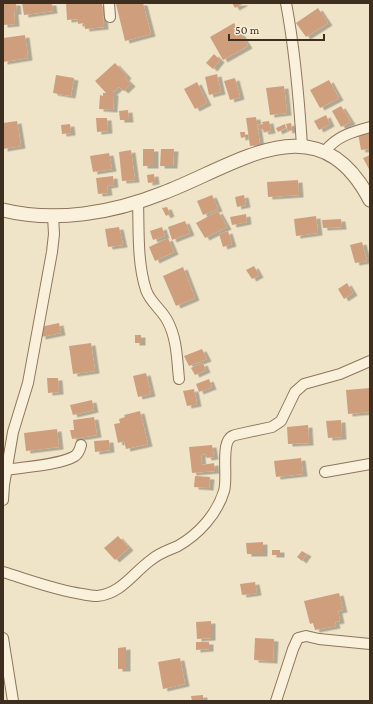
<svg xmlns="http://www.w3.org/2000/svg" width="373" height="704" font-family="'Crimson Pro',serif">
<defs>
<filter id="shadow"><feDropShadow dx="4.5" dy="2.5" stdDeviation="0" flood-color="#0004"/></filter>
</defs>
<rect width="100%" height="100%" fill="#f0e4c8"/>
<g fill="#cf9f7d" filter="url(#shadow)">
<path d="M7,3H16L17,12H14L15,24L3,25V4Z"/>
<path d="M22,3H52L53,11L24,15Z"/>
<path d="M66,3H102L104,27L85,29L84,23L78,24V19L67,20Z"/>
<path d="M120,3H143L151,34L125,41L116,4Z"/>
<path d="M232,3H244L235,8Z"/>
<path d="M318,8L328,23L306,37L296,23Z"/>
<path d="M234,23L248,46L223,60L210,37Z"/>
<path d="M25,35L28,58L3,62V38Z"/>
<path d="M214,54L220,60L213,69L206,63Z"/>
<path d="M115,63L127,76L125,78L131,84L124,91L119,87L112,93H114L113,110L99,109L100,95L103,96V93H106L95,81Z"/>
<path d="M217,74L221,92L209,95L205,77Z"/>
<path d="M56,75L74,78L71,96L53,93Z"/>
<path d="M235,78L240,97L230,100L224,81Z"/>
<path d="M329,80L339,98L320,108L310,90Z"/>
<path d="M197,82L207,103L195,109L184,89Z"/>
<path d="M284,86L287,113L270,115L266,88Z"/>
<path d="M341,106L351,122L341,127L332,111Z"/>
<path d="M128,110L129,120H120L119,111Z"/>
<path d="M326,115L330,124L319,130L314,121Z"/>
<path d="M256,117L260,145L250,146L246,118Z"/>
<path d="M96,118H107L108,131L97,132Z"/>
<path d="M17,121L21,146L3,149V123Z"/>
<path d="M269,121L271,131L264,132L263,129L259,130L258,125L263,124L262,122Z"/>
<path d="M291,123L292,130L288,131L286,124Z"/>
<path d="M70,124L71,133L62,134L61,125Z"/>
<path d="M285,124L286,128L278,132L276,128Z"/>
<path d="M240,132H245V137L241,138Z"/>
<path d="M370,132V149L361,150L358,133Z"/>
<rect x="143" y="149" width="11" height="17"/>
<path d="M161,149H174L173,166H160Z"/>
<path d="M131,150L135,180L122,181L119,152Z"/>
<path d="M109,153L112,169L93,172L90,156Z"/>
<path d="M370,155V171L363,158Z"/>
<path d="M154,174L155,182L148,183L147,175Z"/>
<path d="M113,176L114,185L107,186L108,193L98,194L96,178Z"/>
<path d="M298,180L299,195L268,197L267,182Z"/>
<path d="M212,195L218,209L203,215L197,201Z"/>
<path d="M244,195L246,205L237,207L235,197Z"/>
<path d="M167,207L170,214L166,216L162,208Z"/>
<path d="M218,211L227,227L205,238L196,223Z"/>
<path d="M246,214L247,222L232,225L230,217Z"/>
<path d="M316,216L318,233L296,236L294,219Z"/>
<path d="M341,219L342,227L323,228L322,220Z"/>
<path d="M185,221L190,233L172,240L168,227Z"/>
<path d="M119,227L123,245L108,247L105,229Z"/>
<path d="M162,227L165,236L153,240L150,231Z"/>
<path d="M228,231L232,244L223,247L219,234Z"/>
<path d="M168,238L174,252L155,261L149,247Z"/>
<path d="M362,242L367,261L355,263L350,245Z"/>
<path d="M254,266L259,275L252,279L246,270Z"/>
<path d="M183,267L195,298L176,306L163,276Z"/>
<path d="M347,283L353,293L344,299L338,289Z"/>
<path d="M59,323L61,333L41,337L40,327Z"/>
<rect x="135" y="335" width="6" height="8"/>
<path d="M91,343L95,371L73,374L69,346Z"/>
<path d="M202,349L207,359L189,366L184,356Z"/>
<path d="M203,363L206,370L195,375L191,368Z"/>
<path d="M146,373L151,394L138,397L133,376Z"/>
<path d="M47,378H58L59,392L48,393Z"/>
<path d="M209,379L212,387L199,392L196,384Z"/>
<path d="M370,388V412L348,414L346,390Z"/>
<path d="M194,389L197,404L187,406L183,391Z"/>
<path d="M92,400L94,410L73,415L70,405Z"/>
<path d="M140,411L148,444L126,449L124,441L118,443L114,424L120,423L119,419L125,417L124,415Z"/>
<path d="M94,417L97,435L72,439L70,430H74L73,420Z"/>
<path d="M341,420L342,437L328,438L326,421Z"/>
<path d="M308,425L309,443L288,444L287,427Z"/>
<path d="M57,429L59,447L26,451L24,433Z"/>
<path d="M109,440L110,450L95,452L94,441Z"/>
<path d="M212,445L214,457L207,458L206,454L201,455L202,465L214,463L215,471L192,473L189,447Z"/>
<path d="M301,458L303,474L276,477L274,461Z"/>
<path d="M195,476L210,477L209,488L194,487Z"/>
<path d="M118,536L129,548L115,560L104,548Z"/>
<path d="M263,542V554H247L246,543Z"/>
<rect x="272" y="550" width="8" height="5"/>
<path d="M302,551L307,554L302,561L297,557Z"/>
<path d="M255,582L257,593L242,595L240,584Z"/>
<path d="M339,593L343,610L338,611L340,621L335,622L336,626L315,630L313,623L310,624L304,601Z"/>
<path d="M211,621V638L197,639L196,622Z"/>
<path d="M255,638L274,639L273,661L254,660Z"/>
<path d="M196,642H209V649L196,650Z"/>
<path d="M126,647V669H118V648Z"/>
<path d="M180,658L185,684L163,689L158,662Z"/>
<path d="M203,695V701H192L191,696Z"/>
</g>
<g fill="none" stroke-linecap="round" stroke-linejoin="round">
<g stroke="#8d765c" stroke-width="12">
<g id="minor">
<path d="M109,3L110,17"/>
<path d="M286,3C295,50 299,98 302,146"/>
<path d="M325,151C337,136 352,132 370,127"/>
<path d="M138,202C139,230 137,262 146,290C150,302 161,309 167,320C177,338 177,359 179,379"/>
<path d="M6,470C24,467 60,465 75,456C79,453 80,449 81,445"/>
<path d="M325,472L370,464"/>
<path d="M3,500L4,485L13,432L28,383L52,252L54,234L53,216"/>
<path d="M3,572C29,580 55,590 82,594C87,595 92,596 97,596C121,594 133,573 151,560C159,553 169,550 178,546C199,534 217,514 224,491C228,479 221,446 230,438C231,436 233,436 235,435L272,427L281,421L295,392L304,384L340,374L370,361"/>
<path d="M3,638L13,701"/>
<path d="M276,701L293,649L298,638L306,636L319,639L370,644"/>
</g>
</g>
<g stroke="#8d765c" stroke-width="15">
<path id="tertiary" d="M3,210C55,223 113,213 163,193C237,165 318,100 370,200"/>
</g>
<use href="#minor" stroke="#faf1dc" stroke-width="10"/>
<use href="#tertiary" stroke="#faf1dc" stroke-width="13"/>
</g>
<rect width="373" height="704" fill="none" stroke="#3d2e20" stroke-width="8"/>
<path d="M229 34v6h95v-6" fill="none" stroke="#3d2e20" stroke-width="2"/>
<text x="235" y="34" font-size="12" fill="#3d2e20" stroke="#f7eed8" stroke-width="3" paint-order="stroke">50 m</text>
</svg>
